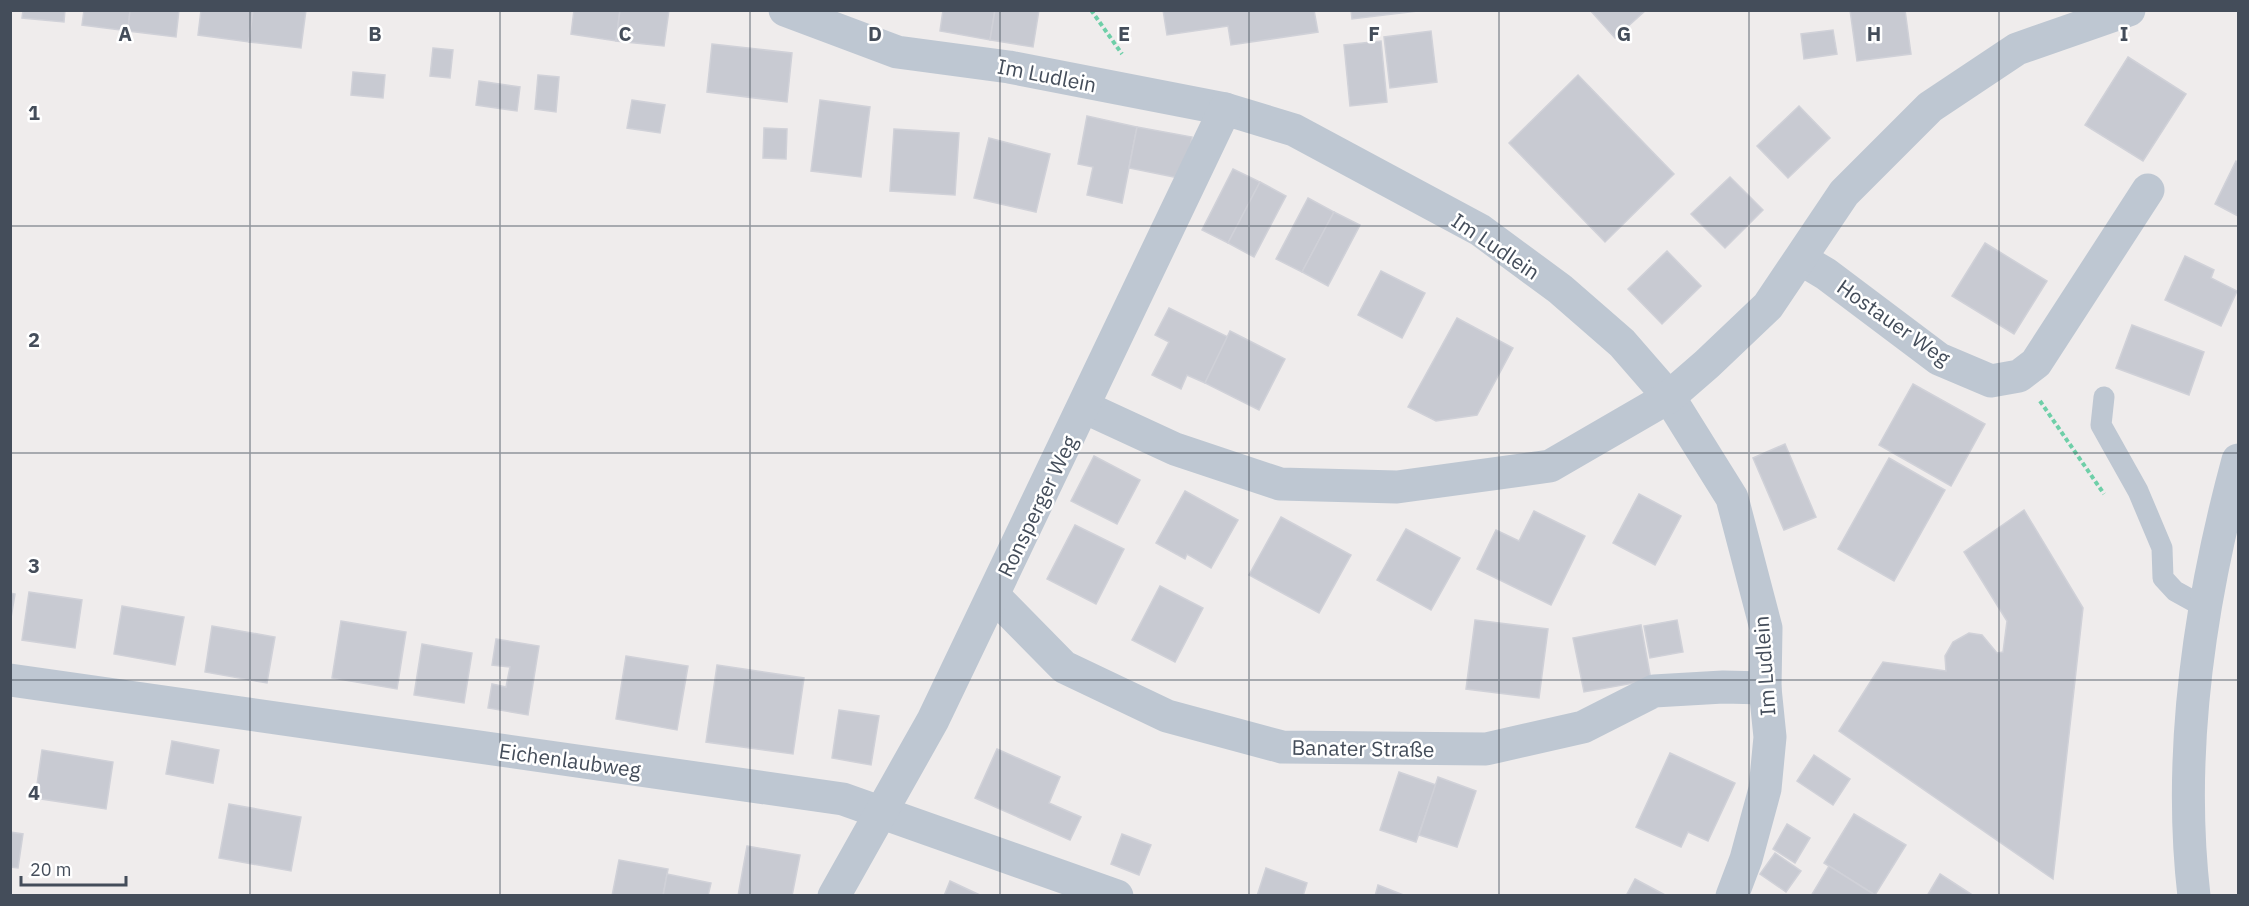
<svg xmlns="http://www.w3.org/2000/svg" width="2249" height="906" font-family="'IBM Plex Sans',sans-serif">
<rect width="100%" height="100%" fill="#efecec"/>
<g fill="#c8cad2" stroke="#d0d1d8" stroke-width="1.5">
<path d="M23,10H65L64,22L22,18Z"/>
<path d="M84,10H130L128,31L82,25Z"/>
<path d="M130,10H179L176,37L128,31Z"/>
<path d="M201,10H253L249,42L198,35Z"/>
<path d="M253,10H306L301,48L249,42Z"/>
<path d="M574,10H620L616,41L571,34Z"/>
<path d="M620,10H669L664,46L616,41Z"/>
<path d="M943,10H995L990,40L940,31Z"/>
<path d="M995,10H1039L1033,47L990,40Z"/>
<path d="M1163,10H1314L1318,32L1231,45L1228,26L1167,35Z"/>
<path d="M1351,10H1426L1352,19Z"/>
<path d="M1590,10H1646L1615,38Z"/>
<path d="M1850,10H1905L1911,54L1857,61Z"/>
<path d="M1833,30L1837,54L1804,59L1801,34Z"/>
<path d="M1431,31L1437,82L1390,88L1384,37Z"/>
<path d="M1381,41L1387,102L1350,106L1344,45Z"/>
<path d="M712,44L792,53L787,102L707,92Z"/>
<path d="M433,48L453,50L450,78L430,76Z"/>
<path d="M2128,57L2186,94L2143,161L2085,125Z"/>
<path d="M353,72L385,75L383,98L351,95Z"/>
<path d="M538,75L559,77L556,112L535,109Z"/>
<path d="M1578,75L1674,174L1605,242L1509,143Z"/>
<path d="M479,81L520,87L517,111L476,105Z"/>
<path d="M632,100L665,105L660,133L627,128Z"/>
<path d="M820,100L870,107L861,177L811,171Z"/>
<path d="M1799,106L1830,138L1788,178L1757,146Z"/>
<path d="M1087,116L1137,127L1122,203L1087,195L1093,167L1078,164Z"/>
<path d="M1137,127L1192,137L1184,179L1129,168Z"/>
<path d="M764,128L787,129L786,159L763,158Z"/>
<path d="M894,129L959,133L955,195L890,191Z"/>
<path d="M989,138L1050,154L1036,212L974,198Z"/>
<path d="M2236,161L2238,163V216L2215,204Z"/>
<path d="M1233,169L1260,182L1228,243L1202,230Z"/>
<path d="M1730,177L1763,210L1725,248L1691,214Z"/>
<path d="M1260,182L1286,196L1254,257L1228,243Z"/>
<path d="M1308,198L1334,212L1302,272L1276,259Z"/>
<path d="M1334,212L1360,225L1328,286L1302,272Z"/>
<path d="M1985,243L2047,281L2014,334L1952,296Z"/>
<path d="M1667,251L1701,286L1662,324L1628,289Z"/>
<path d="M2185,256L2214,270L2211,278L2237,291L2221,326L2165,300Z"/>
<path d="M1381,271L1425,293L1402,338L1358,315Z"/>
<path d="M1169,308L1228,337L1205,383L1187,375L1181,389L1152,375L1169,342L1155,335Z"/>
<path d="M1457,318L1513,348L1477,415L1436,421L1408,407Z"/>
<path d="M2132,325L2204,352L2189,395L2116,368Z"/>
<path d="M1230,331L1285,359L1259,410L1205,383Z"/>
<path d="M1913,384L1985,424L1951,486L1879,445Z"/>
<path d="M1785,444L1816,517L1784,530L1753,458Z"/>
<path d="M1094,456L1140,480L1117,524L1071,501Z"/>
<path d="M1889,458L1945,490L1894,581L1838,549Z"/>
<path d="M1185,491L1238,520L1211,568L1187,554L1185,559L1156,543Z"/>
<path d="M1639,494L1681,516L1655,565L1613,543Z"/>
<path d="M2024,510L2083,608L2053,879L1839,731L1883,662L1946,671L1945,656L1953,642L1969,633L1982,635L1997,653L2003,652L2007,621L1964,552Z"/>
<path d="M1534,511L1585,536L1551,605L1477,569L1496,530L1519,541Z"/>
<path d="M1281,517L1351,555L1319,613L1249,575Z"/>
<path d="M1075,525L1124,549L1096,604L1047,579Z"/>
<path d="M1406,529L1460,558L1431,610L1377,580Z"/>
<path d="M1160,586L1203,608L1175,662L1132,640Z"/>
<path d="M29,592L82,600L75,648L22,640Z"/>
<path d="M10,593L15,594L10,624Z"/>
<path d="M122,606L184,617L175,665L114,654Z"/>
<path d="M1475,620L1548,629L1539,698L1466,689Z"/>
<path d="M1677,620L1683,652L1650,658L1644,626Z"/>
<path d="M341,621L406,632L397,689L332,678Z"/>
<path d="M1641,625L1651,680L1584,692L1573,638Z"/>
<path d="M212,626L275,637L267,683L205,672Z"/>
<path d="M496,639L539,646L528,715L488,708L492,684L506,687L510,667L492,665Z"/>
<path d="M422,644L472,653L464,703L414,695Z"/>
<path d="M626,656L688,666L677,730L616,719Z"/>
<path d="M717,665L804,678L793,754L706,742Z"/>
<path d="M839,710L879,716L871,765L832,758Z"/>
<path d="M172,741L219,750L213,783L166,774Z"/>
<path d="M997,749L1060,777L1049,803L1081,817L1070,840L975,798Z"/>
<path d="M42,750L113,762L106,809L35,798Z"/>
<path d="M1670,753L1735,783L1708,841L1688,832L1681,847L1636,827Z"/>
<path d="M1814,755L1850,779L1833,805L1797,781Z"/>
<path d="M1399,772L1436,785L1416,842L1380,830Z"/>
<path d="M1438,777L1476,791L1457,847L1419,835Z"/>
<path d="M229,804L301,817L291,871L219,858Z"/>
<path d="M1854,814L1906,845L1875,895L1824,863Z"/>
<path d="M1787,824L1810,838L1795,863L1773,849Z"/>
<path d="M10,832L23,834L18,868L10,867Z"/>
<path d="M1122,834L1151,845L1139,875L1111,864Z"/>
<path d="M747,846L800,855L792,896H738Z"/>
<path d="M1775,853L1801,871L1786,892L1760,874Z"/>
<path d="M619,860L668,869L663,896H612Z"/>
<path d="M1829,866L1875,895V896H1811Z"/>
<path d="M1266,868L1307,883L1303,896H1257Z"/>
<path d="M667,874L711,883L708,896H663Z"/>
<path d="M1940,874L1974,896H1927Z"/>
<path d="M1635,879L1667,896H1626Z"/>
<path d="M950,881L982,896H944Z"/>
<path d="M1378,885L1406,896H1375Z"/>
</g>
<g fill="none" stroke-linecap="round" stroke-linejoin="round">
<g stroke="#6ecfa8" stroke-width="4" stroke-dasharray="4.5 3" stroke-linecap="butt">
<path d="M1091,10L1122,54"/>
<path d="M2040,401L2104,494"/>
</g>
<path stroke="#bec7d2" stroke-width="21" d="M2104,397L2101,425L2138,491L2162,548L2163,578L2175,591L2204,607"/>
<g stroke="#bec7d2" stroke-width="33">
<path d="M785,10L897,52L1009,67L1225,109L1294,130L1480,230L1560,289L1622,343L1669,397L1732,498L1766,628L1765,688L1770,737L1765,789L1746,859L1732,896"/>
<path d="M1801,259L1826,274L1939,359L1991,381L2019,376L2036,363L2148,190"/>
<path d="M1084,407L1175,449L1280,484L1397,487L1550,466L1669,397L1707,364L1768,306L1844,193L1930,107L2017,49L2129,10"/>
<path d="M994,596L1064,667L1167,716L1282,747L1486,749L1583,727L1654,691L1723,687L1765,688"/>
<path d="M10,680L843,799L1117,896"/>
<path d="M834,896L933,720L1225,109"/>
</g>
<path stroke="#bec7d2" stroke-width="33" d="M2194,896C2177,750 2200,600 2238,460"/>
</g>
<path fill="none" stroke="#444d5a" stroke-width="1.5" stroke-opacity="0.55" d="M250,10V896M500,10V896M750,10V896M1000,10V896M1249,10V896M1499,10V896M1749,10V896M1999,10V896M10,226H2238M10,453H2238M10,680H2238"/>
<g text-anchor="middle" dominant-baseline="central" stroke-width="5" stroke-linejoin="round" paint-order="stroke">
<g font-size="21" fill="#444d5a" stroke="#fff">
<text transform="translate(1047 75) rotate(11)">Im Ludlein</text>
<text transform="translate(1496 246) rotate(34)">Im Ludlein</text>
<text transform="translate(1894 322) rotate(35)">Hostauer Weg</text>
<text transform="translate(1037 506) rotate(-64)">Ronsperger Weg</text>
<text transform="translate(1764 666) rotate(-94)">Im Ludlein</text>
<text transform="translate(1363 748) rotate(1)">Banater Straße</text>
<text transform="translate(570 760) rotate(8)">Eichenlaubweg</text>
</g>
</g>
<g font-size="20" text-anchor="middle" font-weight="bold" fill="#444d5a" stroke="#fff" stroke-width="5" stroke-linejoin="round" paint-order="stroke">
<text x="125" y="41">A</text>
<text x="375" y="41">B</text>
<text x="625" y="41">C</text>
<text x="875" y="41">D</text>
<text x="1124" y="41">E</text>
<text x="1374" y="41">F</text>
<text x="1624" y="41">G</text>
<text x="1874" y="41">H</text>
<text x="2124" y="41">I</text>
<text x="34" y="120">1</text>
<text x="34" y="347">2</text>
<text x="34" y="573">3</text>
<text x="34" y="800">4</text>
</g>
<rect width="2249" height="906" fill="none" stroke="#444d5a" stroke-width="24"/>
<path d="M21 876v9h105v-9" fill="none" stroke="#444d5a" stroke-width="3"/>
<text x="30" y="876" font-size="18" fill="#444d5a" stroke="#ffffff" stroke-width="4.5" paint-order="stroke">20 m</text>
</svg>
